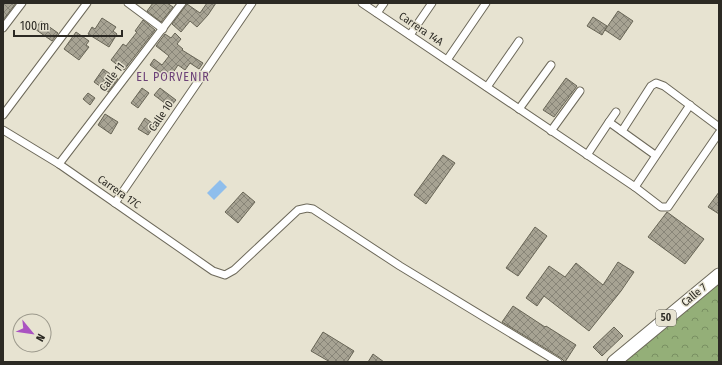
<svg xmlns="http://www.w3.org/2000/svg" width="722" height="365" font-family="'Fira Sans Condensed',sans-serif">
<defs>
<pattern id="forest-crowns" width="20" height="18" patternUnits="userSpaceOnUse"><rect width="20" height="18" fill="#94af78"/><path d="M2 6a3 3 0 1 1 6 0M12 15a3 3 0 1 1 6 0" fill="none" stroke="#798f62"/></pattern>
<pattern id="building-cross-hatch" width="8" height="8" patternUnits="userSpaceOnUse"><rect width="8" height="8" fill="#a7a393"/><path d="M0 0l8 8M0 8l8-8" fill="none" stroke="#888578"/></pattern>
</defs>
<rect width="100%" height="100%" fill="#e7e3d1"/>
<path fill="url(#forest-crowns)" d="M719,281V362H619Z"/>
<path fill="#8fbeec" d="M220,180L227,187L214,200L207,193Z"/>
<g fill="url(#building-cross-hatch)" stroke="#686556">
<path d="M3,3H16L3,20Z"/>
<path d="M153,3H167L173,7L161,22L147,11Z"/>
<path d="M207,3H216L208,15L197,27L190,21L181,32L172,24L187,4L200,13Z"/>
<path d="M618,11L633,21L620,40L605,30Z"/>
<path d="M593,17L607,26L602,35L587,26Z"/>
<path d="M102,18L116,27L113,31L117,34L109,47L88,34L92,27L95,29Z"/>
<path d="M143,20L155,30L124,70L111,60L123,44L126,46L137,32L135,31Z"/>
<path d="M41,21L58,33L52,41L35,29Z"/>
<path d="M76,32L89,41L86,45L89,47L79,60L64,49Z"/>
<path d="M175,33L181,39L177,44L183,49L182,50L203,63L199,69L190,63L185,70L178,65L169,79L150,65L154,59L162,65L169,56L156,46L165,34L171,38Z"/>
<path d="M103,69L118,79L108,92L94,82Z"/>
<path d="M566,78L577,86L554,117L543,110Z"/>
<path d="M142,88L149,93L138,108L131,103Z"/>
<path d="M160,88L176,100L170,107L154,95Z"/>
<path d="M88,93L95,98L90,105L83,99Z"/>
<path d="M105,114L118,122L111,134L98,125Z"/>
<path d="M145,118L155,125L148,135L138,129Z"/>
<path d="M443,155L455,163L426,204L414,195Z"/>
<path d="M243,192L255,202L238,223L225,212Z"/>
<path d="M719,192V214L708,207Z"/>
<path d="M667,212L704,239L685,264L648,237Z"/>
<path d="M535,227L547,236L518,276L506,268Z"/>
<path d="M618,262L634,272L621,291L589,331L544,296L537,306L526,298L549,266L565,277L576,263L603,285Z"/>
<path d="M513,306L545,327L546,326L576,345L565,362L561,358L502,322Z"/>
<path d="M614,327L623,336L602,356L593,347Z"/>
<path d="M323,332L354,351L347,362H330L311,351Z"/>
<path d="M373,354L384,362H368Z"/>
</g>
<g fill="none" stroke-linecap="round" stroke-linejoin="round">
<g stroke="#6d695a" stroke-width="9">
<g id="street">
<path d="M128,3L163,29"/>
<path d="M362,3L635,187L661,207H668L719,133"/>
<path d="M377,13L384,3"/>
<path d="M3,28L22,3"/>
<path d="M410,35L432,3"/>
<path d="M447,60L486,3"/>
<path d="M487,87L519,41"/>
<path d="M519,109L551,65"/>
<path d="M3,115L87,3"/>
<path d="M609,122L616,112"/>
<path d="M3,130L59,164L213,271L225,275L234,270L298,210L307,208L313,209L400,266L558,362"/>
<path d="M551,131L580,91"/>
<path d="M622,131L651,86L656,83L664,86L719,127"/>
<path d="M587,155L609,122L655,155"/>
<path d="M59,164L182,3"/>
<path d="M635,187L690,105"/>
<path d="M115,203L252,3"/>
</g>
</g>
<g stroke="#6d695a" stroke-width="15">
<path id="highway" d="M614,362L719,275"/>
</g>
<use href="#street" stroke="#fff" stroke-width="7"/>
<use href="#highway" stroke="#fff" stroke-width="13"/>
</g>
<g text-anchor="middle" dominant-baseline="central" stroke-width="3" stroke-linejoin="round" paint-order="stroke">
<rect fill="#e7e3d1" stroke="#646258" stroke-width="1" x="656" y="310" width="20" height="16" rx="3"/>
<g font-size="10" font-weight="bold" fill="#2c2a24">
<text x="666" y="318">50</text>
</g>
<g font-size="11" fill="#2c2a24" stroke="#e7e3d1">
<text transform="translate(421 29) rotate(34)">Carrera 14A</text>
<text transform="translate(112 77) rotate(-53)">Calle 11</text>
<text transform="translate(161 116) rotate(-56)">Calle 10</text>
<text transform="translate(119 192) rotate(35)">Carrera 17C</text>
<text transform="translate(694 295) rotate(-40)">Calle 7</text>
</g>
<g font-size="12" letter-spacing="1" fill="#6c4178" stroke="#e7e3d1">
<text x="173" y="77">EL PORVENIR</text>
</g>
</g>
<rect width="722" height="365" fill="none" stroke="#2c2a24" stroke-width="8"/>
<g transform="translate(32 333) rotate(119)"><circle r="19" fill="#e7e3d1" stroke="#9c998c"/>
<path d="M0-3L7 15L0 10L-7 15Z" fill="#aa53c1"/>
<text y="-6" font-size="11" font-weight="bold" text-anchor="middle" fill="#2c2a24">N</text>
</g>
<path d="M14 30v6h108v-6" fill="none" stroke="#2c2a24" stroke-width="2"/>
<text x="20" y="30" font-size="12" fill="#2c2a24" stroke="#e7e3d1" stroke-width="3" paint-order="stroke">100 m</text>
</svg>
